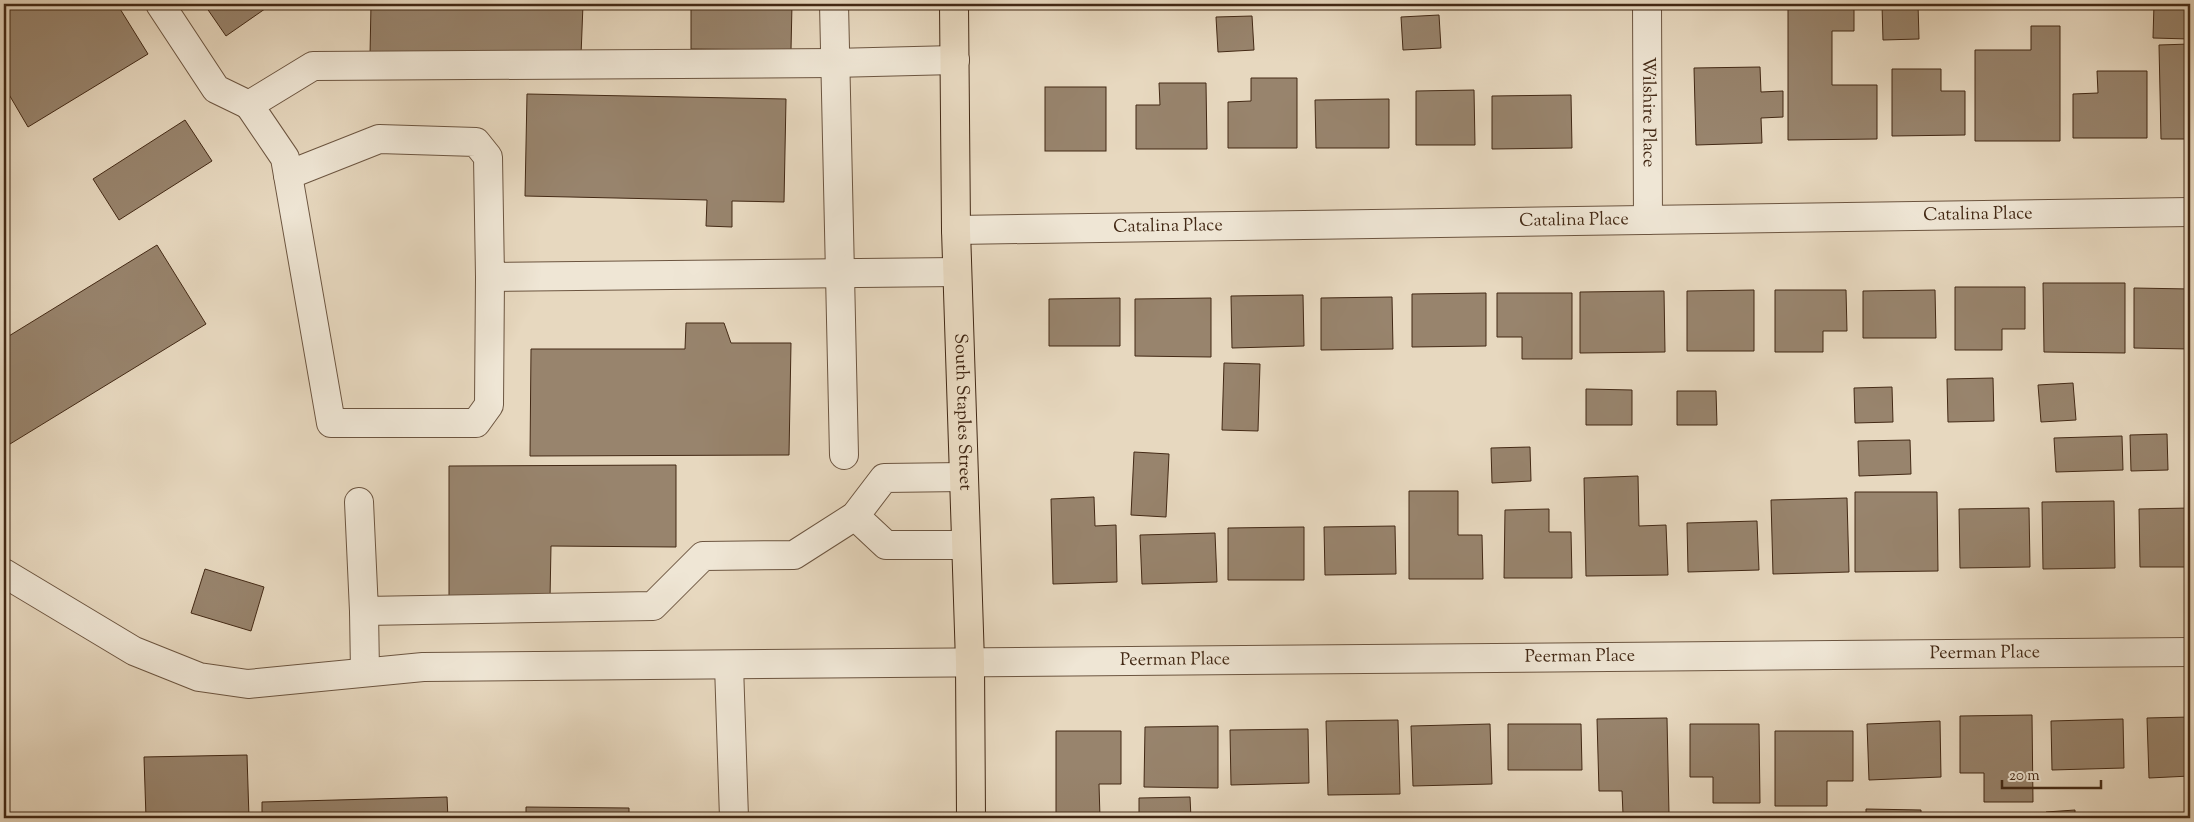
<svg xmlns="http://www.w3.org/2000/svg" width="2194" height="822" font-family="'Sorts Mill Goudy',serif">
<rect width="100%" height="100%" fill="#e7d8bf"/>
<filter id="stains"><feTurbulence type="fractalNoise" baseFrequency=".004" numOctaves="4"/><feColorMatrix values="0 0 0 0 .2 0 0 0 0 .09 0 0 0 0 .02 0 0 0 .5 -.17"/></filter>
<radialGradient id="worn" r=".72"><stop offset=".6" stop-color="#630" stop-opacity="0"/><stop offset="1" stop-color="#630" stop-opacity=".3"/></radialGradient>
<g fill="#98846d" stroke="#432915">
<path d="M4,4H117L148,54L28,127L4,86Z"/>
<path d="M204,4H272L226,36Z"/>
<path d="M371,4H583L581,56L370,55Z"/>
<path d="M691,4H792L791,50L691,49Z"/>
<path d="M1788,4H1854V31H1832V85H1877V139L1788,140Z"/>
<path d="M1918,4L1919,39L1883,40L1882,5Z"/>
<path d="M2154,4H2190V39L2153,38Z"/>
<path d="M1439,15L1441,48L1403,50L1401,17Z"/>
<path d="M1252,16L1254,50L1218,52L1216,17Z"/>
<path d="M2031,26H2060V141H1975V50H2031Z"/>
<path d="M2190,44V139H2161L2159,45Z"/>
<path d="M1760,67L1761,92L1783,91V117L1761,118L1762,143L1696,145L1694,68Z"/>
<path d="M1892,69H1941V91H1965V135L1892,136Z"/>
<path d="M2097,71H2147V138H2073V94L2098,93Z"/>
<path d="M1251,78H1297V148H1228V102L1251,101Z"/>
<path d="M1159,83H1206L1207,149H1136V105H1160Z"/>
<rect x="1045" y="87" width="61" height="64"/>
<path d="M1474,90L1475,145H1416V91Z"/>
<path d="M527,94L786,99L784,202L732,201V227L706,226L707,200L525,196Z"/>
<path d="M1571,95L1572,148L1492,149V96Z"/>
<path d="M1389,99V148H1316L1315,100Z"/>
<path d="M185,120L212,161L119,220L93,179Z"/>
<path d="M157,245L206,324L10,444L4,434V339Z"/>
<path d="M2043,283H2125V353L2044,352Z"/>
<path d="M1955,287H2025V329H2002V350H1955Z"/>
<path d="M2134,288L2190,289V349L2134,348Z"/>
<path d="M1754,290V351H1687V291Z"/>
<path d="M1775,290H1846L1847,331H1823V352H1775Z"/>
<path d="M1935,290L1936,338H1863V291Z"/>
<path d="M1664,291L1665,352L1580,353V292Z"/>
<path d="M1486,293V346L1412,347V294Z"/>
<path d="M1497,293H1572V359H1522V337H1497Z"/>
<path d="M1303,295L1304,346L1232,348L1231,296Z"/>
<path d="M1392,297L1393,349L1321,350V298Z"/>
<path d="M1120,298V346H1049V299Z"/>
<path d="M1211,298V357L1135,356V299Z"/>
<path d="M686,323H724L731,343H791L789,455L530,456L531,349H685Z"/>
<path d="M1224,363L1260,364L1258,431L1222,430Z"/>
<path d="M1993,378L1994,421L1948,422L1947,379Z"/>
<path d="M2073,383L2076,420L2041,422L2038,385Z"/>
<path d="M1892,387L1893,422L1855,423L1854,388Z"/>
<path d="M1586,389L1632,390V425H1586Z"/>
<path d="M1677,391H1716L1717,425H1677Z"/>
<path d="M2167,434L2168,470L2131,471L2130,435Z"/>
<path d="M2122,436L2123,470L2056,472L2054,438Z"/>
<path d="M1910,440L1911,474L1859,476L1858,441Z"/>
<path d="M1530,447L1531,481L1492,483L1491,448Z"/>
<path d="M1134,452L1169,454L1166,517L1131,515Z"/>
<path d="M676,465V547L551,546L550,599L449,600V466Z"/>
<path d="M1638,476L1639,526L1666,525L1668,575L1586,576L1584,478Z"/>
<path d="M1409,491H1458V535H1482L1483,579H1409Z"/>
<path d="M1855,492H1937L1938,571L1855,572Z"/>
<path d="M1094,497L1095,526L1116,525L1117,582L1053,584L1051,499Z"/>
<path d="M1847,498L1849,572L1773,574L1771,500Z"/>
<path d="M2114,501L2115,568L2043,569L2042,502Z"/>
<path d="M2029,508L2030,567L1960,568L1959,509Z"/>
<path d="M2190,508V567H2140L2139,509Z"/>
<path d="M1549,509V532H1571L1572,578H1504L1505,510Z"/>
<path d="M1757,521L1759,570L1688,572L1687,523Z"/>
<path d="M1395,526L1396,574L1325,575L1324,527Z"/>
<path d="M1304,527V580H1228V528Z"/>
<path d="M1215,533L1217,582L1142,584L1140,535Z"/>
<path d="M205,569L264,587L251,631L191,613Z"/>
<path d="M2032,715L2033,802H1984V773H1960V716Z"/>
<path d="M2190,717V776L2149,778L2147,718Z"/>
<path d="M1667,718L1669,814H1623L1622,791H1599L1597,719Z"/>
<path d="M2123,719L2124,768L2052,770L2051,721Z"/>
<path d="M1398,720L1400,794L1328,795L1326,721Z"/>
<path d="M1940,721L1941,777L1869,780L1867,724Z"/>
<path d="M1490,724L1492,784L1413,786L1411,726Z"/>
<path d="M1508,724H1581L1582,770H1508Z"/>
<path d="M1690,724H1759L1760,803H1713V777H1690Z"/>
<path d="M1218,726V788L1144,787L1145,727Z"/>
<path d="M1308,729L1309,783L1231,785L1230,730Z"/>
<path d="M1056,731H1121V784H1099L1100,818H1056Z"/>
<path d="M1775,731H1853V781H1827V806H1775Z"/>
<path d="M247,755L249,818H146L144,757Z"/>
<path d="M447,797L448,818H262V802Z"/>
<path d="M1190,797L1191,818H1139V798Z"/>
<path d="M526,807L629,808V818H526Z"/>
<path d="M1866,809L1921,810V818H1866Z"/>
<path d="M2075,810V818H2047L2046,812Z"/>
<rect x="2137" y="813" width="44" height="5"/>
<rect x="1681" y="816" width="38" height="2"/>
</g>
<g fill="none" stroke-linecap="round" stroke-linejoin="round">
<g stroke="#6c5540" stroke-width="30">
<g id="minor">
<path d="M160,4L216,89L249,105L313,66L833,63L955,60"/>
<path d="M834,4L844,455"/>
<path id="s1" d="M1647,4L1648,220"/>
<path d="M249,105L285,158L331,423H476L489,405L490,277"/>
<path d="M288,175L379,139L476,142L488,157L490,277L957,272"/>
<path id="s2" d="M956,230L2190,212"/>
<path d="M359,502L364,611L653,606L703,556L794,555L855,516L884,478L963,477"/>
<path d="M855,516L886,545H965"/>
<path id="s3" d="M4,573L134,651L199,677L248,684L423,667L2190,652"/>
<path d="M364,611L365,672"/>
<path d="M729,665L734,818"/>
</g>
</g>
<g stroke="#432915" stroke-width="30">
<g id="major">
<path id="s4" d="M954,4L956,230L970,662L971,818"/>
</g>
</g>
<use href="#minor" stroke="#efe6d5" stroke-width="28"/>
<use href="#major" stroke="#e7d8bf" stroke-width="28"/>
</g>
<g text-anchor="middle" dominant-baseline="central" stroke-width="5" stroke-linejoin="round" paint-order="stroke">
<g font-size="18" fill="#432915" stroke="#efe6d5">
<text stroke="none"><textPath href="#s1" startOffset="108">Wilshire Place</textPath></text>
<text stroke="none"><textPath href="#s2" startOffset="1022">Catalina Place</textPath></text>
<text stroke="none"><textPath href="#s2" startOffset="618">Catalina Place</textPath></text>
<text stroke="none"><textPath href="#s2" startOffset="212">Catalina Place</textPath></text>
<text stroke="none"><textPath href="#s4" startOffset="408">South Staples Street</textPath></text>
<text stroke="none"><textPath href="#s3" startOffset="2009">Peerman Place</textPath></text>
<text stroke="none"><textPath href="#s3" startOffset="1604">Peerman Place</textPath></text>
<text stroke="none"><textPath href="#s3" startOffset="1199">Peerman Place</textPath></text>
</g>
</g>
<rect width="2194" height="822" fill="none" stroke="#e7d8bf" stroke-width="20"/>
<rect x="5" y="5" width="2184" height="812" fill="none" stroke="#432915" stroke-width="2.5"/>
<rect x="10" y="10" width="2174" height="802" fill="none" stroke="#432915"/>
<path d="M2002 780v8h99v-8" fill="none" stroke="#432915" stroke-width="2.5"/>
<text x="2009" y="780" font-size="15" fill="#432915" stroke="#efe6d5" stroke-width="4" paint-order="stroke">20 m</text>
<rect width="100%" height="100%" filter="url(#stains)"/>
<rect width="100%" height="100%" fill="url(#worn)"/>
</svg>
